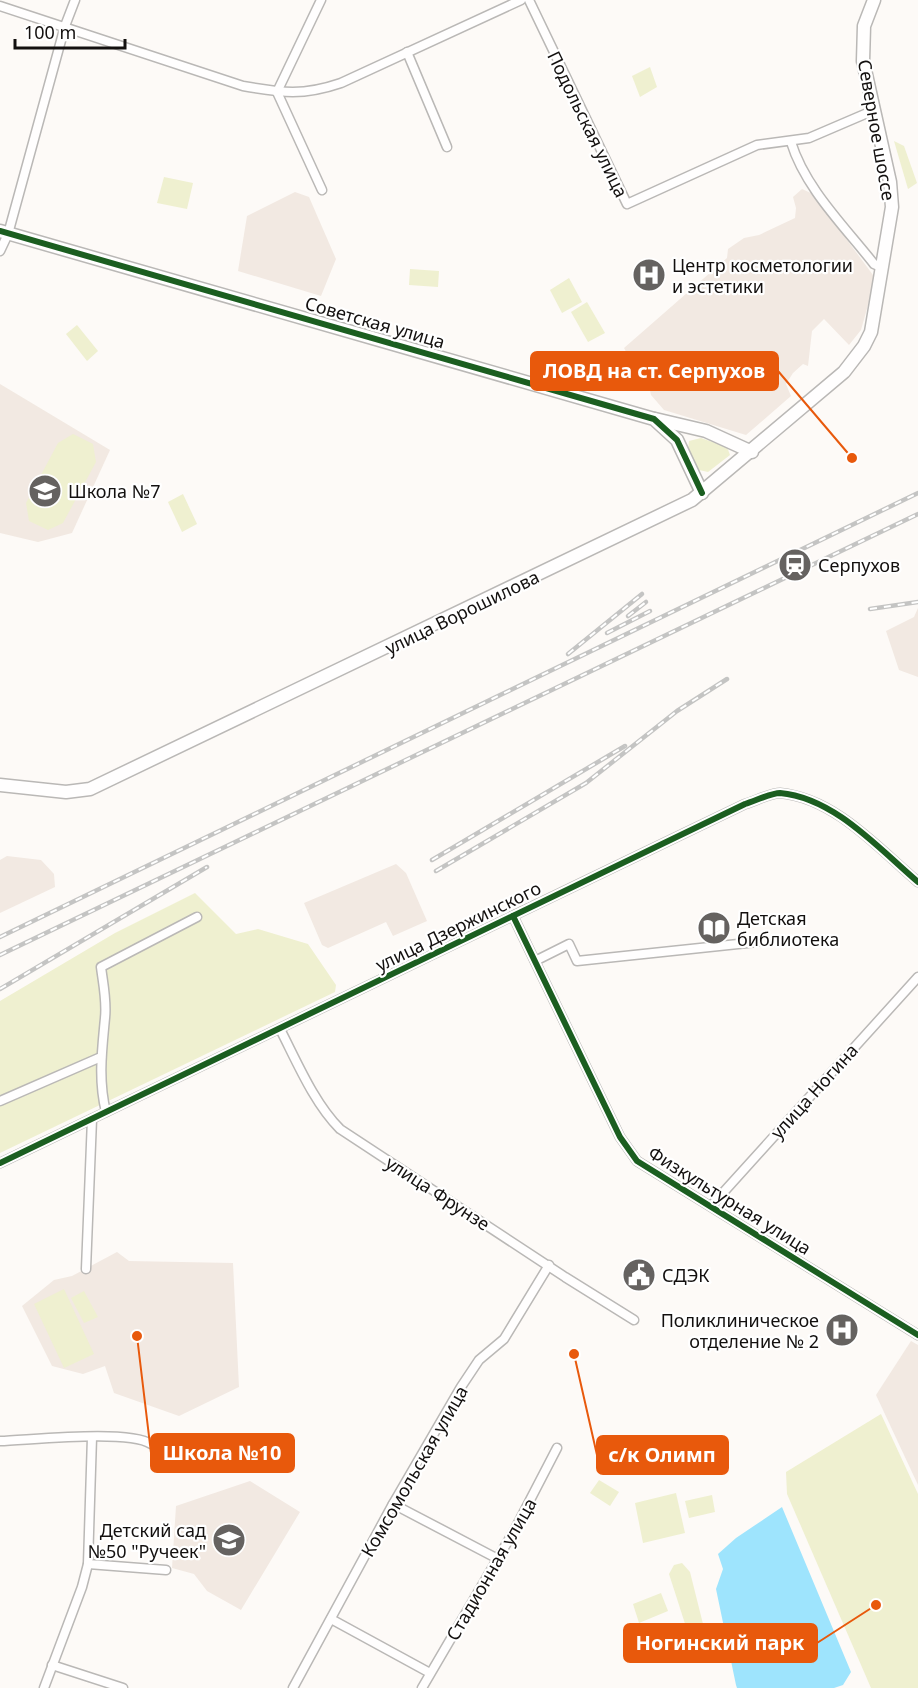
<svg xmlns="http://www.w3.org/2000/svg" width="918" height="1688" font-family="'Noto Sans',sans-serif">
<rect width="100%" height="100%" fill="#fdfaf7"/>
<g fill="#f2e9e2">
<path d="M802,189L813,194L873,275L875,280L861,330L849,345L824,319L812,331L808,366L803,364L793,373L786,384L791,396L746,435L664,410L651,395L649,386L643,383L624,348L727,258L728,249L744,238L759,235L795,218L796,208L793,197Z"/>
<path d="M295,192L309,197L336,259L321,296L238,271L247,216Z"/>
<path d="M0,384L110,450L72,533L38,542L0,533Z"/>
<path d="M918,608V677L899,670L886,631L914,617Z"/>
<path d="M7,856L41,860L54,874L55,887L0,913V860Z"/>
<path d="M396,864L406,873L427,921L393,936L386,922L328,948L322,945L304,903Z"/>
<path d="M117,1252L129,1261L233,1263L239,1387L179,1416L114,1393L105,1366L83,1374L52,1366L22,1306L54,1280L72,1276Z"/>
<path d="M911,1341L918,1345V1485L876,1395Z"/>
<path d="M250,1481L300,1512L241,1610L207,1591L194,1574L172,1568L176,1506Z"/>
</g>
<g fill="#eff0d0">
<path d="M650,67L657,87L640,97L632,76Z"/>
<path d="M894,141L904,146L917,183L908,189Z"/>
<path d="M164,177L193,183L187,209L157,203Z"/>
<path d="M410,269L439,271L438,287L409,285Z"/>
<path d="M569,278L582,302L562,313L550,290Z"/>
<path d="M587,302L605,333L588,342L571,312Z"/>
<path d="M77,325L98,351L87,361L66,334Z"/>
<path d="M73,434L93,444L96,462L63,523L48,530L29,521L26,503L58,443Z"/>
<path d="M701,438L727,447L730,455L708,472L699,470L688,449L689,441Z"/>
<path d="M183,494L197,524L182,532L168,502Z"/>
<path d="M195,893L236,934L258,929L308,944L336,985L335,992L0,1153V1001L115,933Z"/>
<path d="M64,1289L94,1354L64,1368L34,1304Z"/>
<path d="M84,1291L98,1317L84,1323L71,1298Z"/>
<path d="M881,1414L918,1494V1688H871L787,1494L786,1472Z"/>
<path d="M599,1480L619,1492L610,1506L590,1493Z"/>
<path d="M676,1493L685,1533L643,1543L635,1503Z"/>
<path d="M712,1495L715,1512L689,1518L685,1501Z"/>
<path d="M682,1563L690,1572L704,1628L688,1633L669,1574L674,1565Z"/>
<path d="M661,1593L668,1611L639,1623L633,1604Z"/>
</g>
<path fill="#9ee4fd" d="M782,1507L851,1672L843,1685L834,1688H737L736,1685L716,1589L723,1569L718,1554L736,1538Z"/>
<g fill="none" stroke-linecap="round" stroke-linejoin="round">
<g stroke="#bab8b6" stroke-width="11">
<g id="street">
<path d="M529,0L627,204L757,145L809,138L872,111"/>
<path d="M0,6L243,86C283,93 303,96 341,83L521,0"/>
<path d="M407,52L447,147"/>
<path d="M277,92L322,190"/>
<path d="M277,92L321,0"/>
<path d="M791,142C805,188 845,227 874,264L883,268"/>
<path d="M0,251L8,234L65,26L75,0"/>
<path d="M513,916L620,1137L637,1161L918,1335"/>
<path d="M535,961L569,944L577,961L757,942"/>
<path d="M280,1029C297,1062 314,1103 340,1129L565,1277L634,1320"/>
<path d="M0,1101L101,1057"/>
<path d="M106,1112C98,1080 102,1050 105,1018C107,1001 103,983 101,967L197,917"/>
<path d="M0,1163L745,804C755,801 771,793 780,793C835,798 879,849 918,882"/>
<path d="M711,1206L918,977"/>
<path d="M86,1269L92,1119"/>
<path d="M0,1441C31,1440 129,1429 151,1444"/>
<path d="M393,1504L498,1559"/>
<path d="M88,1564L166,1570"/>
<path d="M331,1619L430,1673"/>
<path d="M52,1665L123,1688"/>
<path d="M44,1688L82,1587L88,1564L92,1437"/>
<path d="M293,1688L393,1504L461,1387L479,1360L504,1339L549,1265"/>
<path d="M422,1688L515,1529L557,1448"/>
</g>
</g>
<g stroke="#bab8b6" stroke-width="15">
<g id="secondary">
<path d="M0,231L654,419L677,440L702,493"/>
<path d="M655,419L706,431L752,452"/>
<path d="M0,785L66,792L90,789L692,500L844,372L864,346L871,332L892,207L890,182L863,61L864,26L874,0"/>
</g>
</g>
<use href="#street" stroke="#fffefe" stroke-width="8"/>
<use href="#secondary" stroke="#fffefe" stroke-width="12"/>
<g stroke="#c4c4c3" stroke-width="4.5">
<g id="rail">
<path d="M870,609L918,602"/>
<path d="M628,616L646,602"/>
<path d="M607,633L650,611"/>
<path d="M568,654L642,594"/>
<path d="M432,860L625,746"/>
<path d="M436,871L586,783L677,711L727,679"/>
<path d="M0,937L918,493"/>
<path d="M0,955L918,514"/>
<path d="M0,989L207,867"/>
</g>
</g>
<use href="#rail" stroke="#fff" stroke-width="2" stroke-dasharray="7" stroke-linecap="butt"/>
<g stroke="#fff" stroke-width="10">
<g id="cycleway">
<path d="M0,231L654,419L677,440L702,493"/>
<path d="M513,916L620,1137L637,1161L918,1335"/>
<path d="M0,1163L745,804C755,801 771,793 780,793C835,798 879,849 918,882"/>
</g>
</g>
<use href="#cycleway" stroke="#1b5e20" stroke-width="6"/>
</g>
<defs>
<g id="hospital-disc" transform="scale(1.725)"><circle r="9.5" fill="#656260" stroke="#fff"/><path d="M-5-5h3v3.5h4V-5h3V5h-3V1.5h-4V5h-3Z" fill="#fff"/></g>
<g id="school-disc" transform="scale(1.725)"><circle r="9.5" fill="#656260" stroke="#fff"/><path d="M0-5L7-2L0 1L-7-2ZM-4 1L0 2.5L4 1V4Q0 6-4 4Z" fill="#fff"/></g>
<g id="station-disc" transform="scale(1.725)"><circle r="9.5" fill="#656260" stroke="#fff"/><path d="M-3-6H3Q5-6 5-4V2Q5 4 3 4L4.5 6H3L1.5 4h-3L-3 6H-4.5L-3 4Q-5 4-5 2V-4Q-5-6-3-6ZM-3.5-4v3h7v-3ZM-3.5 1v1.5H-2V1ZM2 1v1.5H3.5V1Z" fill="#fff"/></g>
<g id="library-disc" transform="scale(1.725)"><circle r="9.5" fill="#656260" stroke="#fff"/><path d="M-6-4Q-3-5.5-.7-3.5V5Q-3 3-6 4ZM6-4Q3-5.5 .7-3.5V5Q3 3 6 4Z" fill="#fff"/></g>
<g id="civic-disc" transform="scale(1.725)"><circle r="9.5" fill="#656260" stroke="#fff"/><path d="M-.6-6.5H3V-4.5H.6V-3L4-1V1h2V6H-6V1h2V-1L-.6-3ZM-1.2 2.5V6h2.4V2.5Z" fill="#fff"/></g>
</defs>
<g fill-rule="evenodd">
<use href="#hospital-disc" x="649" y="275"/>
<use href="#school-disc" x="45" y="491"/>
<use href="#station-disc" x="795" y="565"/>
<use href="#library-disc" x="714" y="928"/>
<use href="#civic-disc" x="639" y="1275"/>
<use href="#hospital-disc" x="842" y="1330"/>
<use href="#school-disc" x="229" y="1540"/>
</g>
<g text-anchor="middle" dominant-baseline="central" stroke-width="4.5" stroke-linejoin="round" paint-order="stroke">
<g font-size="18" fill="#13100f" stroke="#fff">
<text transform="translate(588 124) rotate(64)">Подольская улица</text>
<text transform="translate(877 130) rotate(80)">Северное шоссе</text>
<text transform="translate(375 322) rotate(16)">Советская улица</text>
<text transform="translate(462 612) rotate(-26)">улица Ворошилова</text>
<text transform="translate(458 926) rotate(-26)">улица Дзержинского</text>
<text transform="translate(814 1091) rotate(-48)">улица Ногина</text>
<text transform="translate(438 1193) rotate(33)">улица Фрунзе</text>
<text transform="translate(730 1200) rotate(32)">Физкультурная улица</text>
<text transform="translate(414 1471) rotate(-60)">Комсомольская улица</text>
<text transform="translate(491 1569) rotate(-60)">Стадионная улица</text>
</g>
<g font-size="18" fill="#13100f" stroke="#fff" text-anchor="start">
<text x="672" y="265">Центр косметологии<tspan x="672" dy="21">и эстетики</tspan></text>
<text x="68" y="491">Школа №7</text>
<text x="818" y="565">Серпухов</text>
<text x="737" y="918">Детская<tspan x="737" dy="21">библиотека</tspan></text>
<text x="662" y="1275">СДЭК</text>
<text x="819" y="1320" text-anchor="end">Поликлиническое<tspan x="819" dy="21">отделение № 2</tspan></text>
<text x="206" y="1530" text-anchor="end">Детский сад<tspan x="206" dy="21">№50 "Ручеек"</tspan></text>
</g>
</g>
<path fill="none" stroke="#e8590c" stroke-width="2" d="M852 458L778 371M137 1336L151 1453M574 1354L597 1455M876 1605L817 1643"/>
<g fill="#e8590c" stroke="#fff" stroke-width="2">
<circle cx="852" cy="458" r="6"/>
<circle cx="137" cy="1336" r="6"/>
<circle cx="574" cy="1354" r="6"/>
<circle cx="876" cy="1605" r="6"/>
</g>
<g fill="#e8590c" stroke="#e8590c" stroke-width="2">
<rect x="531" y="352" width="247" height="38" rx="6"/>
<rect x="151" y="1434" width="143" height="38" rx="6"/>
<rect x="597" y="1436" width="131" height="38" rx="6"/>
<rect x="624" y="1624" width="193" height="38" rx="6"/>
</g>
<g font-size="20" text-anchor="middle" font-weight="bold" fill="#fff">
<text x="654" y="378">ЛОВД на ст. Серпухов</text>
<text x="222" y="1460">Школа №10</text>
<text x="662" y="1462">с/к Олимп</text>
<text x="720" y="1650">Ногинский парк</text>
</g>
<path d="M15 39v9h110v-9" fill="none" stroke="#13100f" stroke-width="3"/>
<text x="24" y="39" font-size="18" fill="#13100f" stroke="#ffffff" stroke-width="4.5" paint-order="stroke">100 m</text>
</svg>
